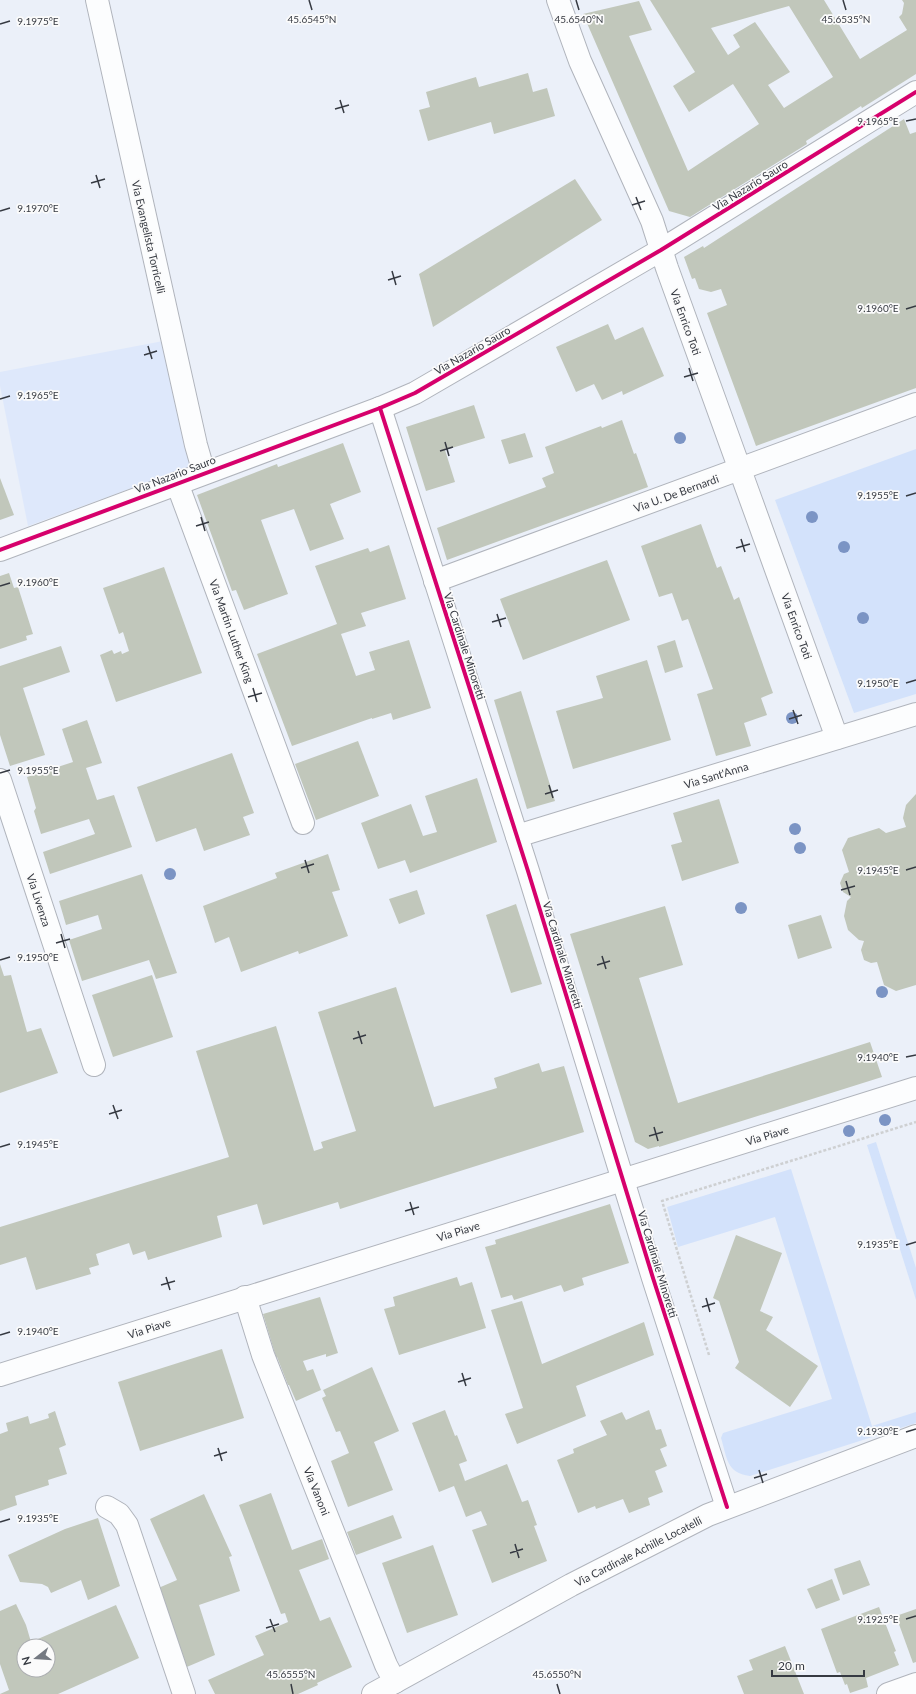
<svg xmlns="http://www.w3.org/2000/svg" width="916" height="1694" font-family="Lato,sans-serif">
<rect width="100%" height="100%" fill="#ebf0f9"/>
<path fill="#dee8fb" d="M179,338L211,459L28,526L0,386V372Z"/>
<g fill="#d3e2fb">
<path d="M916,449V694L854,713L775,500Z"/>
<path d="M876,1142L916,1268V1300L867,1145Z"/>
<path d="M791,1169L872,1426L916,1412V1423L750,1476C726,1473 727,1457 721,1438L723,1433L832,1399L775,1217L678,1247L667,1207Z"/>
</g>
<g fill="#c1c7bb" fill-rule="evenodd">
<path d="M650,0H824L860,59L907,30L899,17L902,14L904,3L902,0H916V74L862,108L861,106L806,141L807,144L690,217L669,211L583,14L639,1L652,30L629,36L688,171L759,124L733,84L689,112L673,86L695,72ZM789,6L833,77L784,108L768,85L790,72L755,22L733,35L740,47L728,55L711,28Z"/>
<path d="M528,73L533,92L547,88L555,116L494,134L491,122L428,141L419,110L430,107L426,92L476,77L479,87Z"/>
<path d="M904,119L910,134L916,132V388L756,446L707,313L727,305L721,289L711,292L699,289L695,278L692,279L684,257L703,246L704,248Z"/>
<path d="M575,179L602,220L433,327L419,274Z"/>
<path d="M608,324L615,340L643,327L664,376L623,395L622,391L602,400L594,384L576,392L556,347Z"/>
<path d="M474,405L485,438L445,450L455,482L426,491L406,427Z"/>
<path d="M622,420L634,454L636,453L648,487L447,560L437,528L546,487L542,478L554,473L545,447L601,426L602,428Z"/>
<path d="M525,433L533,457L509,464L501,440Z"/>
<path d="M343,443L361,492L330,504L344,539L310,551L294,509L261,520L288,594L244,610L236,590L232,591L197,495L277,464L278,467Z"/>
<path d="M0,478L14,515L0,520Z"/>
<path d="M701,524L717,568L721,566L734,600L739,597L773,693L761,698L767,715L744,723L751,746L716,756L697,694L713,689L688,619L682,621L672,593L659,597L641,546Z"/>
<path d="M389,545L406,599L361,613L366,626L341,634L356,676L375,670L369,652L409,640L431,708L393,720L391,713L372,719V718L292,746L257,654L337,624L315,566L368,548L370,552Z"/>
<path d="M607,560L630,620L523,660L500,599Z"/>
<path d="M164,567L202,673L116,702L100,655L112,650L114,654L121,651L122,654L129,651L123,632L119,634L103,588Z"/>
<path d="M9,573L14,588L18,587L33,634L26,636L27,640L0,649V576Z"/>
<path d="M675,640L683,667L665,673L657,646Z"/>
<path d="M61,646L70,672L23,688L45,755L10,766L0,735V666Z"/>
<path d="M647,660L671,740L573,769L556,711L603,698L596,676Z"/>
<path d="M521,691L555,801L527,809L494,700Z"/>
<path d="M87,720L102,763L86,768L97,800L114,795L132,847L50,874L43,852L95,834L89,819L41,834L34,811L36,808L27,777L73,762L62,729Z"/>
<path d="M358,741L379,796L316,820L295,764Z"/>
<path d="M232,753L254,813L243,817L250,835L204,851L196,828L156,842L137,787Z"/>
<path d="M477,778L497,842L410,873L405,860L378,869L361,823L411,804L423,836L437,832L425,796Z"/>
<path d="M916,794V985L896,991L884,985L877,962L871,963L864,960L861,950L864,941L859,940L848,930L844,916L847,901L851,897L843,892L840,883L844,874L849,872L842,850L848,838L879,828L886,833L906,827L903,818L906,805Z"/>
<path d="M719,799L739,863L682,881L671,845L682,842L673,813Z"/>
<path d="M328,854L340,890L332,892L348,936L299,954L298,951L241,972L229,937L215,943L203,906L277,878L275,873Z"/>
<path d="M142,874L177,973L156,979L149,960L82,981L69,940L102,929L98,915L66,925L59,901Z"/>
<path d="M417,890L425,914L399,924L389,899Z"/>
<path d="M516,904L542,984L511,993L486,915Z"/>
<path d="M665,906L683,965L639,978L678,1103L870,1042L882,1077L659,1147V1146L648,1149L635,1142L570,934Z"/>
<path d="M821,915L832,948L798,959L788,925Z"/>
<path d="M0,964L4,976L11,975L27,1032L41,1028L58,1073L0,1093Z"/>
<path d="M152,975L173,1037L113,1057L92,995Z"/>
<path d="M396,987L434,1107L497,1088L494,1078L539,1063L542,1072L564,1066L584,1132L340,1209L338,1202L263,1225L257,1204L217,1216L222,1237L148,1260L145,1251L133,1255L129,1243L96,1254L99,1265L89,1268L91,1274L36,1290L26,1257L0,1265V1227L229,1157L196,1051L276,1026L314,1151L323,1148L321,1142L356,1131L318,1012Z"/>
<path d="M610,1204L629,1263L582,1278L584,1285L564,1292L561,1285L514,1300L512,1295L501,1298L485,1247L496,1244L495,1240Z"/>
<path d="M736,1235L782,1253L760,1311L773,1317L766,1330L818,1366L790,1407L735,1368L739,1362L719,1301L713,1298Z"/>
<path d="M457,1277L460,1286L472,1282L486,1328L399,1355L384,1309L395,1306L393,1297Z"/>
<path d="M320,1297L338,1353L326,1357V1354L303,1361L307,1371L313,1369L321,1390L296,1401L289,1385H288L277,1357H276L263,1314Z"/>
<path d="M522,1301L542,1364L644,1322L654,1355L576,1386L586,1416L517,1444L505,1414L523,1408L491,1310Z"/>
<path d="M222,1349L244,1418L140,1451L118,1382Z"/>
<path d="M372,1367L399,1431L374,1442L393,1490L348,1507L331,1461L349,1453L340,1431L336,1432L322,1398L326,1396L323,1390Z"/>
<path d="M445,1410L455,1436L457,1435L467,1461L459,1464L465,1481L507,1464L522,1502L528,1500L537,1525L534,1526L547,1561L492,1583L472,1530L487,1525L481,1511L466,1517L454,1486L439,1492L412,1423Z"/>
<path d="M649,1410L656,1430L661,1429L667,1446L660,1449L667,1466L655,1471L663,1492L648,1498L650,1505L629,1513L623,1499L596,1509L595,1506L578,1513L557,1460L574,1453L573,1449L607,1435L600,1421L622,1412L626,1420Z"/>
<path d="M55,1411L66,1445L59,1448L67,1474L48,1480L49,1485L15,1496L17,1505L0,1511V1434L8,1431L6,1423L28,1416L30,1424L49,1418L48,1414Z"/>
<path d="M271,1493L292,1550L322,1539L329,1559L299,1570L320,1621L330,1617L352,1667L317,1683L318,1685L298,1694H215L208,1680L264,1655L255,1636L288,1622L285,1613L281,1614L239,1505Z"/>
<path d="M204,1494L232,1556L229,1557L240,1591L199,1605L215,1655L182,1669L156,1589L177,1580L150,1519Z"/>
<path d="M393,1515L402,1538L356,1555L347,1532Z"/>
<path d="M98,1518L120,1586L88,1600L81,1580L51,1593L48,1587L42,1584L20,1582L8,1555L65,1529Z"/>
<path d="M433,1545L458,1615L407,1633L382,1563Z"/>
<path d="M860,1560L870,1585L843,1595L834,1569Z"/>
<path d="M832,1579L840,1600L816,1609L807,1589Z"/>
<path d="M16,1604L26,1625L31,1642L116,1605L139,1658L58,1694H0L9,1690L0,1664V1611ZM24,1646H48V1670H24Z"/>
<path d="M879,1607L896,1651L894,1652L899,1665L866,1678L868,1687L850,1693L847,1684L845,1685L840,1672L837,1673L821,1629Z"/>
<path d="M916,1609V1662L913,1663L896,1616Z"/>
<path d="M785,1646L804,1694H744L737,1676L753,1670L749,1660Z"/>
</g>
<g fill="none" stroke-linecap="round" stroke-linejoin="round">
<g stroke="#b0b4bc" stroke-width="24">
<g id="minor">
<path d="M97,0L196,445L204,473"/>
<path d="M558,0L580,61L652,221L667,268L837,738"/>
<path d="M380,408L528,871L653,1278L727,1507"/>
<path d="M177,483L303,823"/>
<path d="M0,550L380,408L415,393L661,250L916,92"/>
<path d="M435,581L916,404"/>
<path d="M0,780L94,1065"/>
<path d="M517,836L916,714"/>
<path d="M245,1297L263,1355L386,1665L395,1682"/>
<path d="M0,1375L916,1088"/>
<path d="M107,1507L119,1514L127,1525L184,1694"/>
<path d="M373,1694L571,1585L708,1515L916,1436"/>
<path d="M888,1694L916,1684"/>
</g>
</g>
<path stroke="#ced0d2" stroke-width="2.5" stroke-dasharray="3 2" stroke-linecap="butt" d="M709,1355L662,1201L916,1122"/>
<use href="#minor" stroke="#fcfdfe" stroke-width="22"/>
<g stroke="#fbfbfb" stroke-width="6">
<g id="cycleway">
<path d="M380,408L528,871L653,1278L727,1507"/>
<path d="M0,550L380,408L415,393L661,250L916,92"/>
</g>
</g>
<use href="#cycleway" stroke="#d6006c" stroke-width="4"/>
</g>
<g fill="#7b94c4">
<circle cx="680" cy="438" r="6"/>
<circle cx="812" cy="517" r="6"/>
<circle cx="844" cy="547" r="6"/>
<circle cx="863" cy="618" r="6"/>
<circle cx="792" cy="718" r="6"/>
<circle cx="795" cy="829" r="6"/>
<circle cx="800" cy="848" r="6"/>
<circle cx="170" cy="874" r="6"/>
<circle cx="741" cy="908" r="6"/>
<circle cx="882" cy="992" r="6"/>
<circle cx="885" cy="1120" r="6"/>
<circle cx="849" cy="1131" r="6"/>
</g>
<path fill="none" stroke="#363a42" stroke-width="1.5" d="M309,0L312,10M576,0L579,10M843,0L846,10M0,24L10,21M340,100L344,113M335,109L349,105M906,121L916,119M96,175L100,188M91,183L105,179M636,197L641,210M632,205L645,201M0,211L10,208M392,271L396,285M388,280L401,276M906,309L916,306M148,346L152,359M144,355L157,351M689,368L693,381M684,377L698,373M0,399L10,396M445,442L449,456M440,451L453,447M906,496L916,493M201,517L205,531M196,526L209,522M741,539L745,552M736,548L750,544M0,586L10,583M497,614L501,627M492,622L506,618M906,683L916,680M253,688L257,702M248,697L262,693M793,710L798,724M789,719L802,715M0,773L10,770M549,785L553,798M545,794L558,790M305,860L309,873M301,868L314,864M906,870L916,867M846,881L850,895M841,890L855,886M61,934L65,948M56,943L70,939M602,956L606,969M0,960L10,957M597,965L610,961M358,1031L362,1044M353,1039L366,1035M906,1057L916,1055M113,1105L118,1119M109,1114L122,1110M654,1127L658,1141M649,1136L663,1132M0,1147L10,1144M410,1202L414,1215M405,1211L419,1207M906,1245L916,1242M166,1277L170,1290M161,1285L175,1281M706,1298L710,1312M702,1307L715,1303M0,1335L10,1332M462,1373L466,1386M458,1382L471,1378M906,1432L916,1429M218,1448L222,1461M214,1456L227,1452M759,1470L763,1483M754,1478L767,1474M0,1522L10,1519M515,1544L519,1558M510,1553L523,1549M270,1619L275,1632M906,1619L916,1616M266,1628L279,1624M291,1684L293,1694M557,1684L560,1694"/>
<g text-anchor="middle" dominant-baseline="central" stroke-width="3.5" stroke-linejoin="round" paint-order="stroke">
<g font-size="11" fill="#363a42" stroke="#fbfbfb">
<text transform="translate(750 185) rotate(-32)">Via Nazario Sauro</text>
<text transform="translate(149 237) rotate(77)">Via Evangelista Torricelli</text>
<text transform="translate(686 322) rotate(70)">Via Enrico Toti</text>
<text transform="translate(472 350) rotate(-30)">Via Nazario Sauro</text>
<text transform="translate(175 474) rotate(-21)">Via Nazario Sauro</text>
<text transform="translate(676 493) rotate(-20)">Via U. De Bernardi</text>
<text transform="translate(797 626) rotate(70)">Via Enrico Toti</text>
<text transform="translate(232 631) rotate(70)">Via Martin Luther King</text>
<text transform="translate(465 646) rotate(72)">Via Cardinale Minoretti</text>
<text transform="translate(716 775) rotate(-17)">Via Sant'Anna</text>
<text transform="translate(39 900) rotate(72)">Via Livenza</text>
<text transform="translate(563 955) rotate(73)">Via Cardinale Minoretti</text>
<text transform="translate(767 1135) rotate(-17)">Via Piave</text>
<text transform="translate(458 1231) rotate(-17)">Via Piave</text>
<text transform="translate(658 1264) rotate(73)">Via Cardinale Minoretti</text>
<text transform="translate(149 1328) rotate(-18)">Via Piave</text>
<text transform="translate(317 1491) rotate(68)">Via Vanoni</text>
<text transform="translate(638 1551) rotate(-27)">Via Cardinale Achille Locatelli</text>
</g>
</g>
<g font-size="10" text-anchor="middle" fill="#363a42" stroke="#fbfbfb" stroke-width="3.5" stroke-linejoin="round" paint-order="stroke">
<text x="312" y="23">45.6545°N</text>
<text x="579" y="23">45.6540°N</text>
<text x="846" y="23">45.6535°N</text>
<text x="38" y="25">9.1975°E</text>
<text x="878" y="125">9.1965°E</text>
<text x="38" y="212">9.1970°E</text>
<text x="878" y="312">9.1960°E</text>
<text x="38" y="399">9.1965°E</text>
<text x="878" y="499">9.1955°E</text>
<text x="38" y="586">9.1960°E</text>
<text x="878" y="687">9.1950°E</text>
<text x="38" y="774">9.1955°E</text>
<text x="878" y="874">9.1945°E</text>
<text x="38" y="961">9.1950°E</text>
<text x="878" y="1061">9.1940°E</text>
<text x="38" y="1148">9.1945°E</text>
<text x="878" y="1248">9.1935°E</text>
<text x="38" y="1335">9.1940°E</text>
<text x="878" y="1435">9.1930°E</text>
<text x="38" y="1522">9.1935°E</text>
<text x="878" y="1623">9.1925°E</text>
<text x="291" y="1678">45.6555°N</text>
<text x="557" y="1678">45.6550°N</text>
</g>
<g transform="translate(36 1658) rotate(253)"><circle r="19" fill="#fbfbfb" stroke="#acaeb1"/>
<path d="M0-3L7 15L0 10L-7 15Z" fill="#757a82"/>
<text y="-6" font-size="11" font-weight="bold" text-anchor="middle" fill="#363a42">N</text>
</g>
<path d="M772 1670v6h92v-6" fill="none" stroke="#363a42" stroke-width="2"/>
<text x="778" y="1670" font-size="12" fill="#363a42" stroke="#fbfbfb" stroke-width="3" paint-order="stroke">20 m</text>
</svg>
